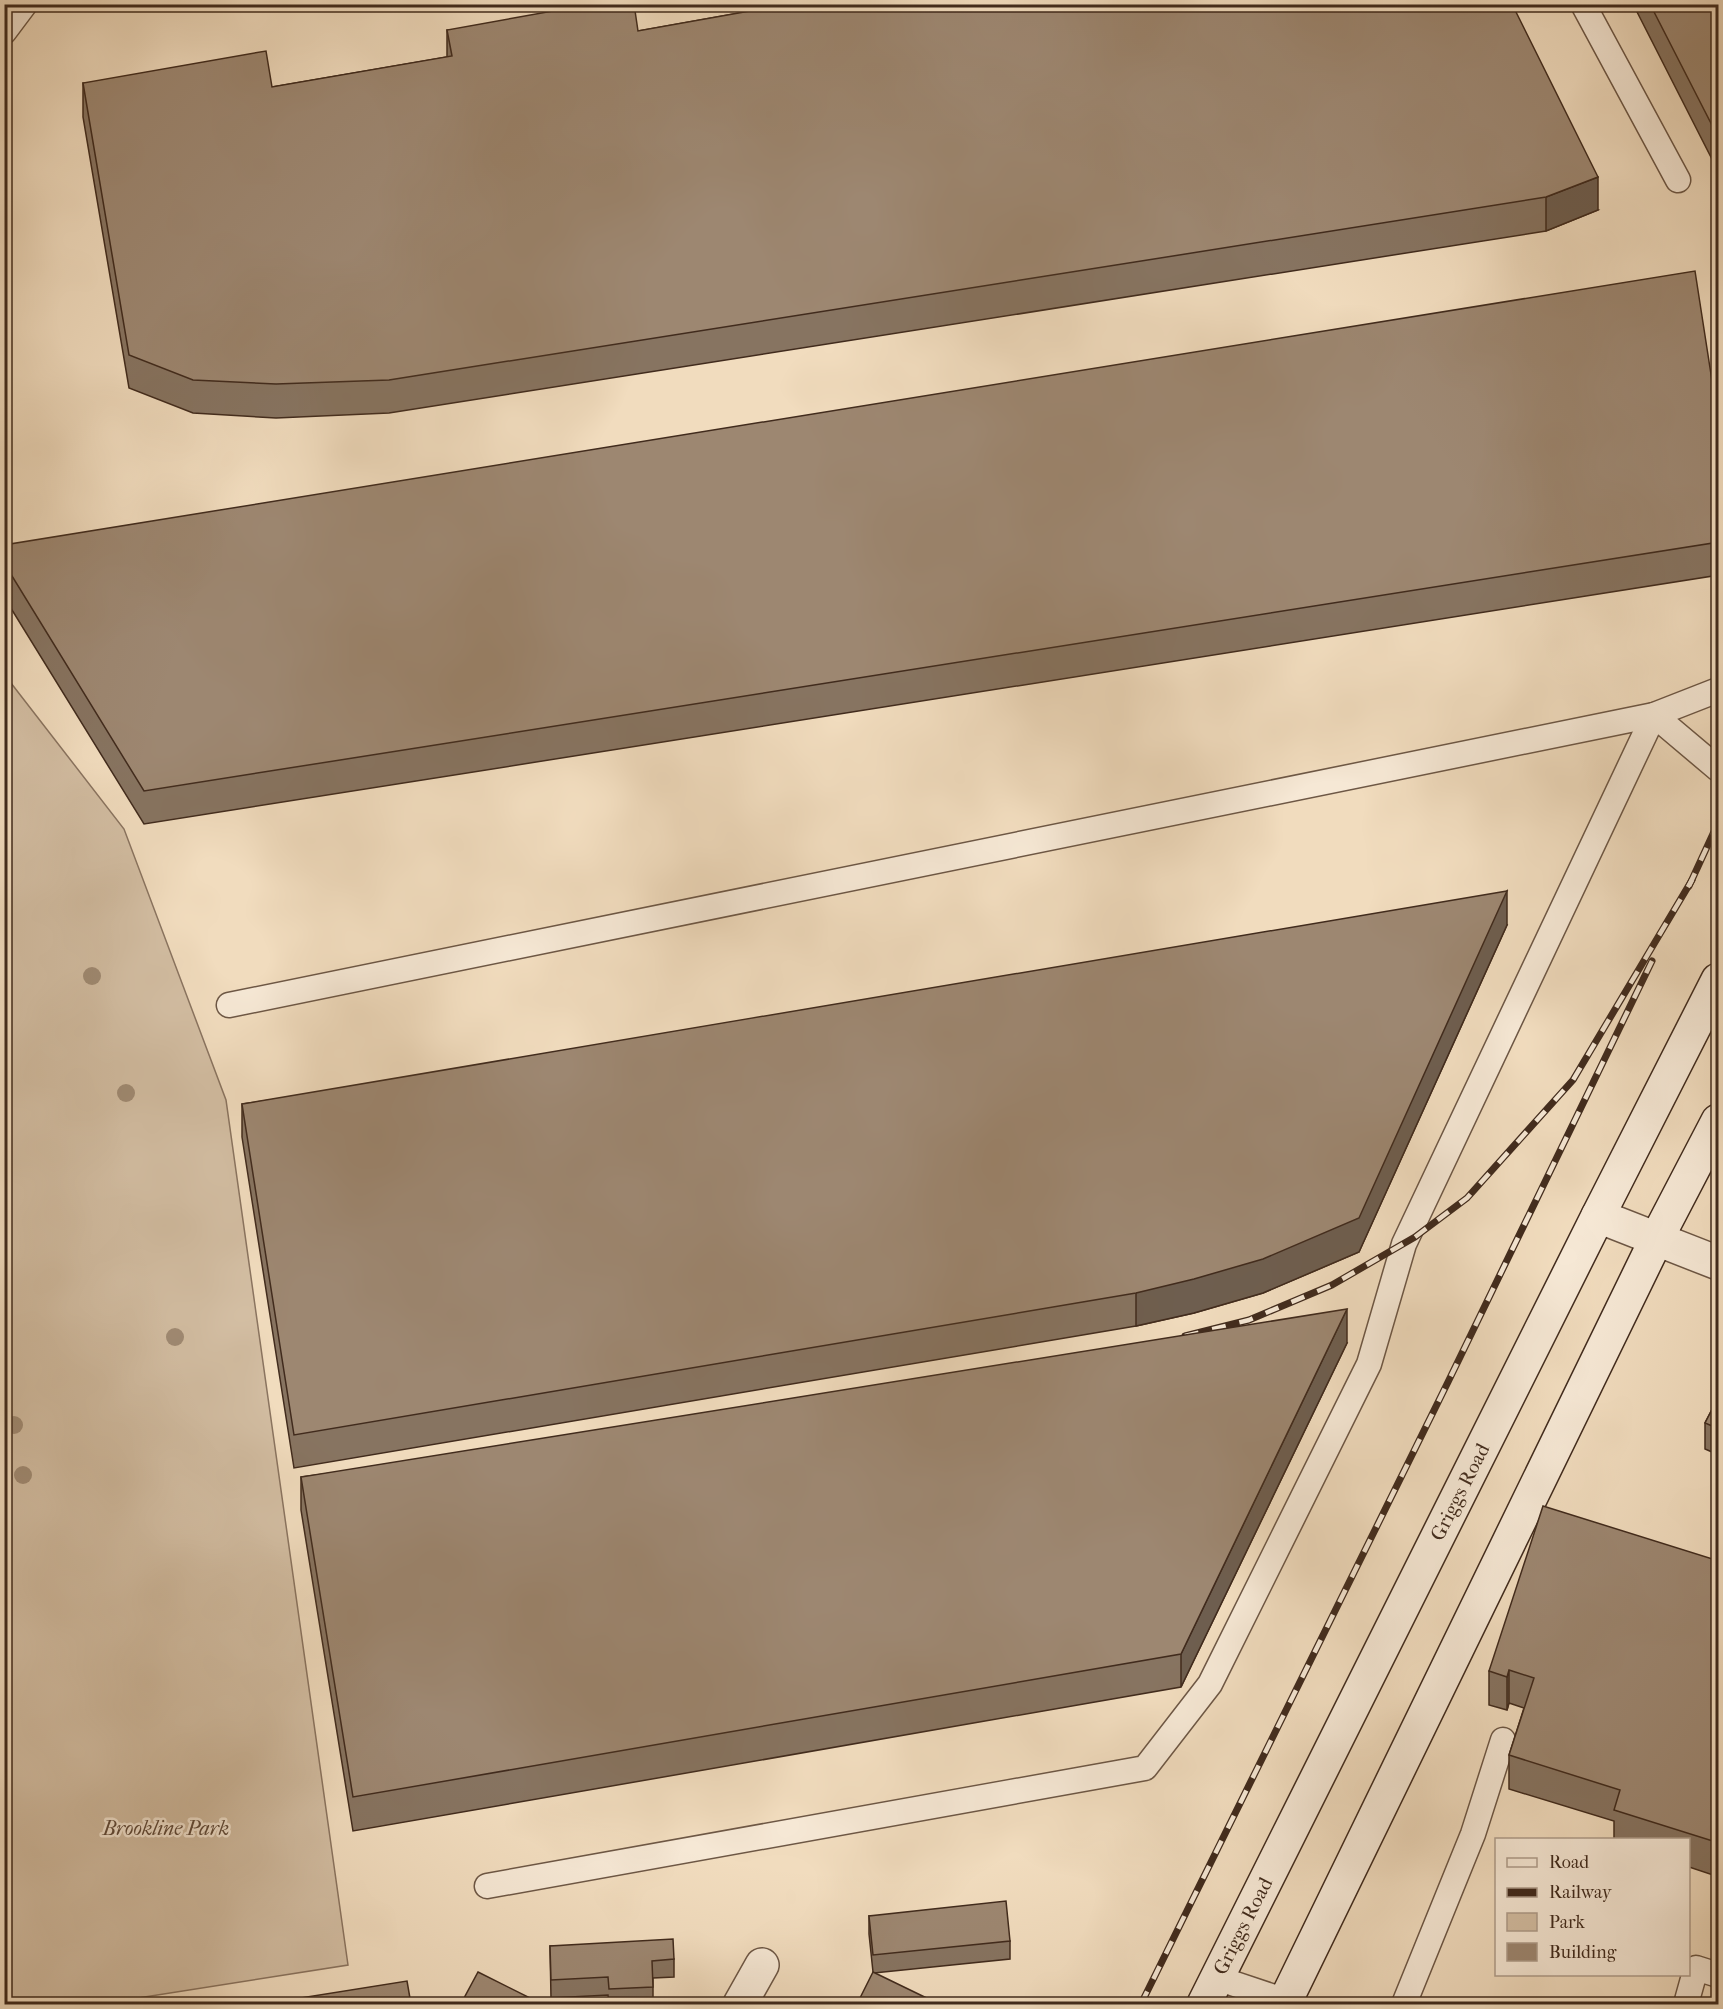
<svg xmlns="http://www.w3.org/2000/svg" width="1723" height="2009" font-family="'IM FELL French Canon',serif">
<rect width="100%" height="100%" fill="#f1dcbe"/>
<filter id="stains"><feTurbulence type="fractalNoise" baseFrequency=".00333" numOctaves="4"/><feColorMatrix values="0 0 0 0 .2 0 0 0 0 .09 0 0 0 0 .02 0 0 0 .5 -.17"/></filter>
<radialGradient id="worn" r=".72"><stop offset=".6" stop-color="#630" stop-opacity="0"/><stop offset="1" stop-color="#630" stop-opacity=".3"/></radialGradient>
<path fill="#d3bea3" stroke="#8a7460" stroke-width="1.5" d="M4,674L124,829L226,1100L348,1965L100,2004H5Z"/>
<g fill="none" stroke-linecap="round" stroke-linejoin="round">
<g stroke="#6d5745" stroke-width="27">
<g id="service">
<path d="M1583,4L1678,180"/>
<path d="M4,32L25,4"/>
<path d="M229,1005L1654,715L1718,690"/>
<path d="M487,1886L1145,1768L1210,1684L1369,1364L1404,1244L1654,715L1718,769"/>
<path d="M1217,1978L1295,2004"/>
<path d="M1404,2004L1473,1834L1503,1740"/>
<path d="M1686,2004L1696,1968L1718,1975"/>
</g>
</g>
<g stroke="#6d5745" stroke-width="36">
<g id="minor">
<path d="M1598,1216L1718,1263"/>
<path d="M740,2004L762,1965"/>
</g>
</g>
<g stroke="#412b1d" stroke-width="36">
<g id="secondary">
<path d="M1204,2004L1598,1216L1718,980"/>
<path d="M1284,2004L1657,1238L1718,1121"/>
</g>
</g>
<use href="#service" stroke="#f6e8d5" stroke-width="24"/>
<use href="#minor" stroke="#f6e8d5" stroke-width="33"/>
<use href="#secondary" stroke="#f6e8d5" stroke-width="33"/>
<g stroke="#412b1d" stroke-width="7">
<g id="rail">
<path d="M1689,886L1718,823"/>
<path d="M1185,1336L1249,1320L1332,1285L1415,1237L1467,1198L1573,1080L1692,880"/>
<path d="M1141,2004L1448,1382L1652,961"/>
</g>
</g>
<use href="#rail" stroke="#f6e8d5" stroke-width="4.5" stroke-dasharray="14" stroke-linecap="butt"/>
</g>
<g fill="#a08b74">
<circle cx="92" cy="976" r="9"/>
<circle cx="126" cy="1093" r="9"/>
<circle cx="175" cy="1337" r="9"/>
<circle cx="14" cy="1425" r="9"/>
<circle cx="23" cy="1475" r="9"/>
</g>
<g fill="#877461" stroke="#412b1d" stroke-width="1.5">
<path d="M789,4L1598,210L1546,231L389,413L276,418L193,413L129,388L83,117V83L272,87L447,57V30L638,31Z"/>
<path d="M1633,4H1719V168L1717,169Z"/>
<path d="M1719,426V575L144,824L4,597V563Z"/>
<path d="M1507,925L1359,1252L1263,1293L1194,1313L1136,1326L294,1468L242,1137V1104Z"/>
<path d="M1347,1343L1181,1687L353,1831L301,1510V1477Z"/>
<path d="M1719,1396V1455L1705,1449V1423Z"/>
<path d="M1719,1561V1877L1689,1867V1839H1614V1821L1509,1789V1755L1524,1708L1509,1703L1507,1710L1489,1705V1671Z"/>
<path d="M869,1916L1010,1941V1959L874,1973L873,1972L869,1934Z"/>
<path d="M550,1946L674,1959V1977L653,1978V2004H609L608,1995L551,1998Z"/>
<path d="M463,2000L542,2004H463Z"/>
</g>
<g fill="#6e5e4f" stroke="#412b1d" stroke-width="1.5">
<path d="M1719,134V168L1717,169V135Z"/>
<path d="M1598,177V210L1546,231V197Z"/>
<path d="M1507,891V925L1359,1252L1263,1293L1194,1313L1136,1326V1293Z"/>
<path d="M1347,1309V1343L1181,1687V1654Z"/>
<path d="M1509,1670V1703L1507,1710V1677Z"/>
</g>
<g fill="#9d8771" stroke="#412b1d" stroke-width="1.5">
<path d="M592,4H634L638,31L789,4H1512L1598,177L1546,197L389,380L276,384L193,380L129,355L83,83L266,51L272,87L452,56L447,30Z"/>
<path d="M1650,4H1719V134L1717,135Z"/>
<path d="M1695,271L1719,426V542L144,791L4,563V545Z"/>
<path d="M1507,891L1359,1218L1263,1259L1194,1279L1136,1293L294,1435L242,1104Z"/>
<path d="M1347,1309L1181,1654L353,1797L301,1477Z"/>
<path d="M1719,1396V1429L1705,1423Z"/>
<path d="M1543,1506L1719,1561V1843L1614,1810L1620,1790L1509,1755L1534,1678L1509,1670L1507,1677L1489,1671Z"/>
<path d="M1006,1901L1010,1941L873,1955L869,1916Z"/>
<path d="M673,1939L674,1959L652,1961L653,1987L609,1989L608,1977L551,1980L550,1946Z"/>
<path d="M478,1972L542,2004H472L463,2000Z"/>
<path d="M873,1972L939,2004H857Z"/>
<path d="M407,1981L411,2004H263Z"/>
<path d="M805,1998L819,2004H802Z"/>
</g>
<g text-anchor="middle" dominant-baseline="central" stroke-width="5" stroke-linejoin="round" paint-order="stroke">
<g font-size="20" fill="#412b1d" stroke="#f6e8d5">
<text transform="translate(1460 1492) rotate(-63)">Griggs Road</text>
<text transform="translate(1243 1926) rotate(-63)">Griggs Road</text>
</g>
<g font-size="20" font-style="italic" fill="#5e4838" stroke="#f6e8d5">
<text x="166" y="1828">Brookline Park</text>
</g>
</g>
<rect width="1723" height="2009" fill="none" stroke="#f1dcbe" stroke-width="24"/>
<rect x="6" y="6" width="1711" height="1997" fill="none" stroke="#412b1d" stroke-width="3"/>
<rect x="12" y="12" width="1699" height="1985" fill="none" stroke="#412b1d" stroke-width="1.5"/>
<rect x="1495" y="1838" width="195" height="138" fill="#f6e8d5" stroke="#ae9c8b" stroke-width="1.5"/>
<rect x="1507" y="1858" width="30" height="9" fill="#f6e8d5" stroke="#ae9c8b" stroke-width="1.5"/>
<text x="1549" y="1868" font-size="18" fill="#412b1d">Road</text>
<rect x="1507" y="1888" width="30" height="9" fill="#412b1d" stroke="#ae9c8b" stroke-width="1.5"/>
<text x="1549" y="1898" font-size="18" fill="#412b1d">Railway</text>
<rect x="1507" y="1913" width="30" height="18" fill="#d3bea3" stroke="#ae9c8b" stroke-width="1.5"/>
<text x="1549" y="1928" font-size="18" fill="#412b1d">Park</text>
<rect x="1507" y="1943" width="30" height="18" fill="#9d8771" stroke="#ae9c8b" stroke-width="1.5"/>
<text x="1549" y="1958" font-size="18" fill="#412b1d">Building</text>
<rect width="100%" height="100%" filter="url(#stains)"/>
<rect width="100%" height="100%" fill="url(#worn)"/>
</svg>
